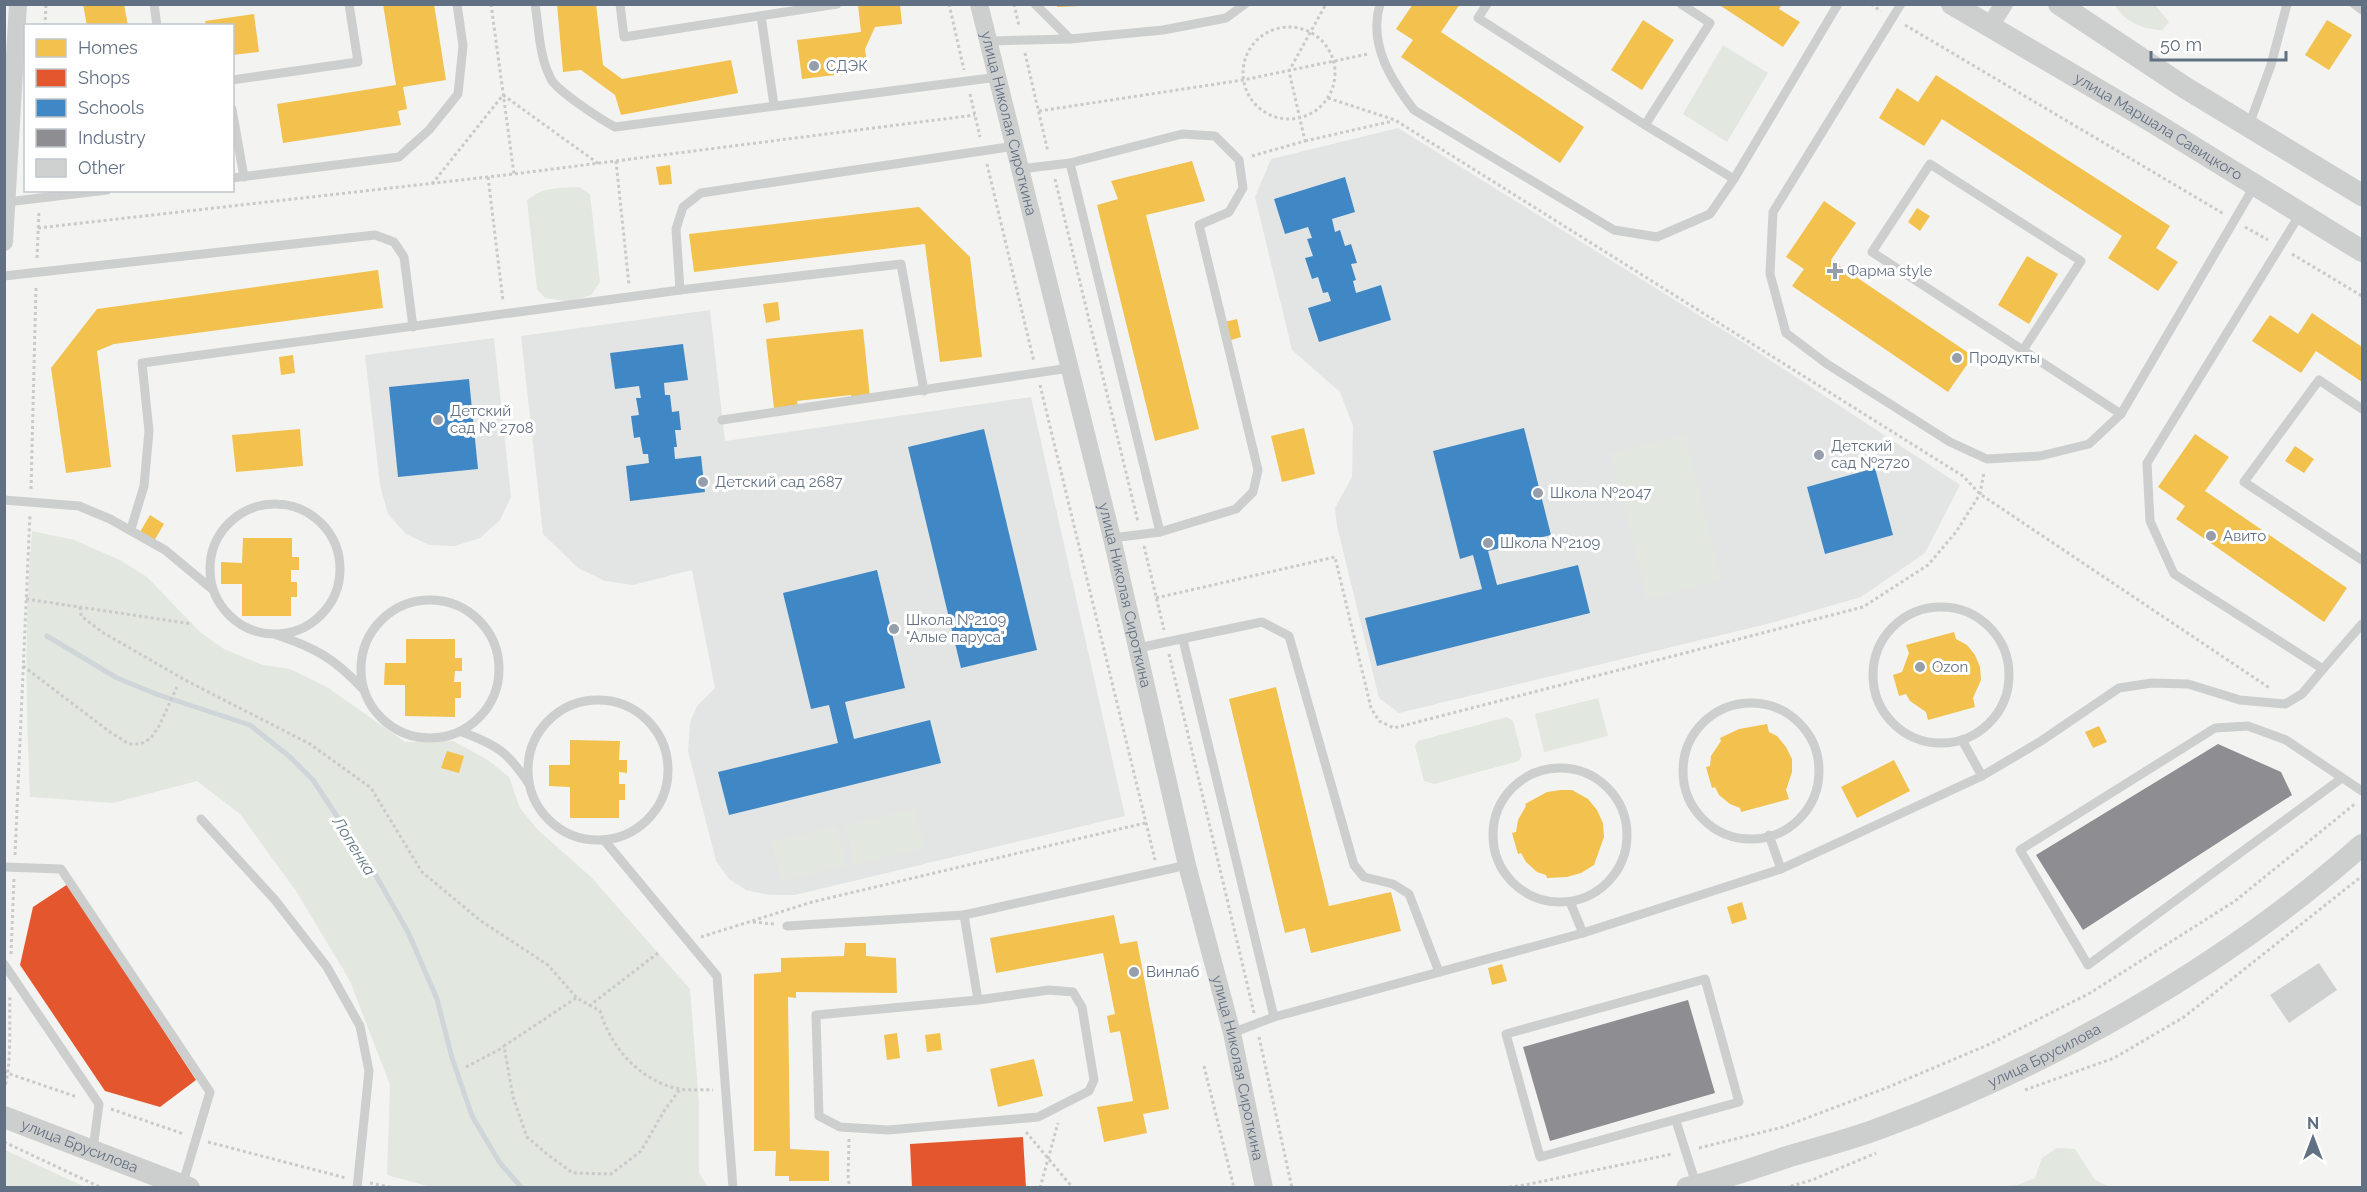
<svg xmlns="http://www.w3.org/2000/svg" width="2367" height="1192" font-family="Raleway,sans-serif">
<rect width="100%" height="100%" fill="#f3f4f1"/>
<g fill="#e3e5e4">
<path d="M1398,128L1744,343L1960,485L1925,553L1861,597L1771,623L1399,713L1379,698L1337,526L1335,508L1352,477L1353,426L1340,392L1292,350L1255,197L1271,159Z"/>
<path d="M710,310L725,441L1031,397L1125,816L795,895H769L746,890L729,879L716,861L688,751L690,722L697,706L715,688L692,570L633,585L605,581L578,568L543,534L521,336Z"/>
<path d="M494,338L511,497L500,520L480,538L455,546L429,545L406,534L388,514L380,485L365,355Z"/>
</g>
<g fill="#e2e7df">
<path d="M2115,5H2155L2169,22L2162,30C2143,30 2124,21 2115,5Z"/>
<path d="M1723,45L1768,73L1727,142L1683,114Z"/>
<path d="M579,187L590,194L600,282L591,295L571,302L545,298L537,289L527,201C540,187 560,188 579,187Z"/>
<path d="M1685,435L1721,580L1647,599L1611,453Z"/>
<path d="M32,531L74,540L120,560L147,577L200,632L224,649L263,665L290,669L327,687L405,742L453,741L488,760L509,777L520,808L538,830L591,877L690,989L699,1103V1173L708,1187L435,1188L387,1175L390,1085L350,981L296,891L240,814L197,781L113,803L30,797C26,708 24,620 32,531Z"/>
<path d="M1598,698L1608,736L1544,752L1535,714Z"/>
<path d="M1507,717L1513,721L1522,755L1519,761L1434,784L1424,781L1415,746L1418,741Z"/>
<path d="M915,809L925,848L854,865L845,825Z"/>
<path d="M837,826L846,866L781,882L771,842Z"/>
<path d="M2057,1148L2075,1149L2095,1180L2110,1187H1995L2017,1185L2035,1178L2042,1158Z"/>
<path d="M5,1150L85,1187H5Z"/>
</g>
<g fill="#f2c14e">
<path d="M83,4H124L128,26H87Z"/>
<path d="M383,4H434L446,80L403,87L407,109L398,111L401,125L283,143L277,104L396,85Z"/>
<path d="M557,4H596L603,65L622,79L731,60L738,93L621,115L615,95L581,70L563,72Z"/>
<path d="M1057,4H1080V6L1057,7Z"/>
<path d="M1413,4H1460L1441,32L1584,127L1560,163L1401,57L1413,40L1396,29Z"/>
<path d="M1722,4H1782L1779,9L1800,22L1783,47L1721,6Z"/>
<path d="M858,5H900L902,24L875,27L865,49L868,71L802,79L797,40L861,32Z"/>
<path d="M254,14L259,52L232,55V26H206L205,21Z"/>
<path d="M1643,20L1674,40L1642,90L1611,70Z"/>
<path d="M2327,20L2352,35L2329,70L2305,55Z"/>
<path d="M1936,75L2170,226L2156,248L2178,262L2158,291L2108,258L2122,236L1942,119L1924,146L1879,118L1897,88L1918,102Z"/>
<path d="M1192,161L1205,201L1146,215L1199,429L1155,441L1097,205L1118,199L1111,181Z"/>
<path d="M670,165L672,184L659,185L656,167Z"/>
<path d="M1824,201L1856,223L1831,260L1973,356L1948,392L1792,286L1804,269L1786,257Z"/>
<path d="M919,207L970,257L982,357L940,362L925,244L694,272L689,234Z"/>
<path d="M1917,208L1930,216L1920,231L1908,222Z"/>
<path d="M2027,256L2058,274L2029,324L1998,305Z"/>
<path d="M378,270L383,308L114,344L97,351L111,467L66,473L51,368L97,309Z"/>
<path d="M778,302L780,320L766,323L763,304Z"/>
<path d="M2312,313L2362,347V382L2316,351L2301,373L2252,341L2270,315L2298,334Z"/>
<path d="M1237,319L1241,337L1228,341L1224,322Z"/>
<path d="M863,329L870,398L851,400V395L797,401L798,406L774,408L766,339Z"/>
<path d="M293,355L295,373L281,375L279,357Z"/>
<path d="M1304,428L1315,474L1282,482L1271,436Z"/>
<path d="M300,429L303,466L236,472L232,435Z"/>
<path d="M2195,434L2229,457L2205,491L2347,588L2324,622L2176,519L2185,506L2158,487Z"/>
<path d="M2295,446L2314,459L2304,473L2285,461Z"/>
<path d="M150,515L164,524L154,541L140,532Z"/>
<path d="M243,538H292V557H299V570H291V582H297V597H291V616H242V584H221V562L242,563Z"/>
<path d="M1954,632L1956,639L1967,645L1975,655L1980,667L1981,680L1973,698L1975,707L1928,720L1926,712L1910,701L1906,694L1899,696L1893,675L1902,672L1909,653L1906,645Z"/>
<path d="M406,639H455V658H462V671H455L454,682H461V698H455V717L405,716V685H384L385,663H406Z"/>
<path d="M1276,687L1329,906L1391,892L1401,931L1311,953L1305,928L1285,933L1229,699Z"/>
<path d="M1767,724L1769,732L1777,736L1786,747L1792,759V772L1786,790L1789,799L1741,812L1740,808L1730,804L1719,795L1715,787L1712,788L1706,767L1710,766L1711,756L1721,741L1720,738L1739,729Z"/>
<path d="M2099,726L2107,742L2093,748L2085,732Z"/>
<path d="M570,740L620,741L619,760H627V773L619,772V784H625V800H619V818H570V787L549,786V765H570Z"/>
<path d="M447,751L464,756L459,773L441,768Z"/>
<path d="M1894,760L1910,791L1857,818L1841,787Z"/>
<path d="M1561,790H1572L1588,799L1597,810L1603,823L1604,837L1594,865L1581,873L1567,877L1547,878L1546,875L1537,872L1526,862L1521,853L1518,854L1512,833L1516,832L1518,820L1526,806L1525,804L1547,792Z"/>
<path d="M1742,902L1747,919L1732,924L1727,907Z"/>
<path d="M1114,915L1120,944L1137,941L1169,1109L1143,1114L1147,1133L1104,1142L1097,1107L1133,1101L1120,1031L1110,1033L1107,1016L1115,1014L1103,953L996,973L990,938Z"/>
<path d="M845,943H866V956L896,958L897,993L796,992V998L788,997L790,1149L829,1151V1181H789V1176H775L776,1151H754V974L781,972V958L844,956Z"/>
<path d="M1502,964L1507,981L1492,985L1488,968Z"/>
<path d="M897,1033L900,1058L887,1060L884,1035Z"/>
<path d="M940,1033L942,1050L927,1052L925,1035Z"/>
<path d="M1034,1059L1043,1096L998,1107L990,1069Z"/>
</g>
<g fill="#e4572e">
<path d="M68,884L196,1080L160,1107L105,1091L20,965L33,907Z"/>
<path d="M1023,1137L1026,1188H912L910,1144Z"/>
</g>
<g fill="#3f88c5">
<path d="M1345,177L1355,212L1332,219L1335,232L1340,230L1345,246L1351,244L1357,263L1351,264L1356,280L1353,281L1356,293L1381,285L1391,320L1319,342L1308,308L1331,301L1328,292L1323,293L1318,277L1312,279L1305,258L1313,256L1307,239L1312,238L1308,227L1285,234L1274,199Z"/>
<path d="M683,344L688,380L664,383L665,395H670L672,412L679,411L681,430H675L677,447H674L675,459L701,456L705,492L630,501L626,466L649,463L648,454H643L640,437L634,438L631,416L639,415L636,398H641L639,386L615,389L610,353Z"/>
<path d="M469,379L478,469L398,477L389,387Z"/>
<path d="M1524,428L1551,535L1488,551L1497,585L1578,565L1590,613L1377,666L1365,618L1482,589L1473,555L1460,559L1433,451Z"/>
<path d="M984,429L1037,650L961,668L908,447Z"/>
<path d="M1875,468L1893,535L1825,554L1807,487Z"/>
<path d="M877,570L905,688L845,702L854,739L930,720L941,763L729,815L718,772L838,743L829,705L811,709L783,593Z"/>
</g>
<g fill="#8d8d92">
<path d="M2218,744L2281,772L2292,795L2083,930L2036,855Z"/>
<path d="M1688,1000L1715,1093L1550,1141L1523,1047Z"/>
</g>
<g fill="none" stroke-linecap="round" stroke-linejoin="round">
<path stroke="#cfd6d9" stroke-width="5" d="M47,636L117,678L156,694L250,725L290,757L313,780L375,874L408,932L437,999L452,1058L472,1116L500,1163L522,1188"/>
</g>
<path fill="#cfd1d1" d="M2319,963L2337,990L2289,1023L2270,995Z"/>
<g fill="none" stroke-linecap="round" stroke-linejoin="round">
<g stroke="#cacacb" stroke-width="3" stroke-dasharray="3 3" stroke-linecap="butt">
<path d="M491,4L514,174"/>
<path d="M949,4L964,70"/>
<path d="M1014,4L1019,26"/>
<path d="M1871,4L1881,11"/>
<path d="M1905,25L2224,214"/>
<path d="M45,26L46,4"/>
<circle cx="1289" cy="73" r="46"/>
<path d="M1025,53L1048,152"/>
<path d="M970,94L980,137"/>
<path d="M1328,98L1395,120L1963,476L1980,494L2271,689"/>
<path d="M1039,111L1243,80L1368,54"/>
<path d="M1305,141L1393,121"/>
<path d="M1252,156L1305,141L1289,71L1326,4"/>
<path d="M616,161L629,285"/>
<path d="M987,164L1034,362"/>
<path d="M488,177L503,301"/>
<path d="M1055,179L1138,522"/>
<path d="M432,184L503,95L599,164"/>
<path d="M2245,227L2268,240"/>
<path d="M38,228L514,174L975,115"/>
<path d="M2292,254L2362,296"/>
<path d="M37,258L39,211"/>
<path d="M1040,385L1155,860"/>
<path d="M31,489L36,286"/>
<path d="M1144,546L1164,630"/>
<path d="M1156,598L1335,557L1371,708L1379,721L1394,728L1863,607L1928,565L1956,532L1980,494L1984,472"/>
<path d="M26,599L192,624"/>
<path d="M80,607L81,616L102,632L185,680L310,744L371,788L422,872L481,921L548,965L577,998L600,1011C611,1048 641,1082 680,1089C691,1091 703,1089 713,1090"/>
<path d="M1169,654L1254,1013"/>
<path d="M23,666L110,732L129,744H141L151,738L159,726L177,687"/>
<path d="M15,855L30,514"/>
<path d="M753,922L774,924"/>
<path d="M701,937L812,902L1145,823"/>
<path d="M11,954L14,879"/>
<path d="M576,998L504,1046L513,1097L527,1137L548,1155L573,1173L611,1174L641,1151L664,1111L680,1089"/>
<path d="M589,1006L658,953"/>
<path d="M1259,1037L1292,1188"/>
<path d="M1204,1066L1234,1188"/>
<path d="M466,1067L504,1047"/>
<path d="M4,1072L77,1097"/>
<path d="M4,1090C12,1065 9,1024 10,996"/>
<path d="M2025,1090L2114,1058L2184,1017L2362,876"/>
<path d="M111,1109L184,1134"/>
<path d="M1026,1132L1073,1188"/>
<path d="M849,1139L848,1180L851,1188"/>
<path d="M4,1142L102,1188"/>
<path d="M208,1142L346,1178"/>
<path d="M1699,1148L1783,1127L1886,1088L1990,1044L2090,993L2235,901L2356,803"/>
<path d="M370,1183L395,1188"/>
<path d="M1040,1188L1058,1123"/>
<path d="M1503,1188L1525,1185L1672,1154"/>
<path d="M1785,1188L1812,1180L1876,1153"/>
</g>
<g stroke="#cdcece" stroke-width="9">
<path d="M154,4L157,26"/>
<path d="M535,4C539,28 539,57 551,79C557,91 602,120 615,127L998,77"/>
<path d="M620,4L624,37L837,4"/>
<path d="M1035,4L1070,39"/>
<path d="M1380,4C1368,44 1391,80 1414,110L1614,230L1657,237L1710,214L1734,179L1838,4"/>
<path d="M1487,4L1478,18L1645,125L1734,179"/>
<path d="M1901,4L1773,212L1770,274L1786,333L1827,364L1950,442L1987,459L2040,456L2089,444L2121,414L2255,185"/>
<path d="M2354,4L2362,10"/>
<path d="M761,16L774,105"/>
<path d="M989,41L1070,39L1163,30L1226,18L1245,4"/>
<path d="M232,80L358,62L349,4"/>
<path d="M232,109L244,177"/>
<path d="M1645,125L1710,23L1681,4"/>
<path d="M2249,125L2271,65L2287,4"/>
<path d="M1070,163L1160,532"/>
<path d="M1020,169L1070,163L1182,134L1215,136L1239,160L1243,188L1229,212L1199,225L1258,470L1253,492L1236,509L1160,532L1112,538"/>
<path d="M232,178L399,157L429,130L458,94L463,46L457,4"/>
<path d="M7,202L107,190"/>
<path d="M2300,214L2147,463L2150,521L2174,574L2323,669L2362,624"/>
<path d="M4,276L375,235L394,242L404,257L413,327"/>
<path d="M2023,350L2081,261L1930,164L1872,252L2121,414"/>
<path d="M924,391L901,264L680,290L676,229L683,207L701,193L1015,146"/>
<path d="M2362,409L2319,380L2244,482L2362,560"/>
<path d="M722,420L1069,368"/>
<path d="M4,500L79,506L110,519L165,550L212,589"/>
<circle cx="275" cy="569" r="65"/>
<path d="M131,529L144,486L149,431L142,363L680,290"/>
<circle cx="430" cy="669" r="69"/>
<circle cx="1941" cy="675" r="68"/>
<path d="M277,635C316,648 335,659 363,689"/>
<path d="M1183,640L1274,1017"/>
<path d="M1138,648L1262,622L1289,636L1354,865L1364,877L1393,884L1409,894L1439,972"/>
<circle cx="598" cy="770" r="70"/>
<circle cx="1751" cy="771" r="68"/>
<path d="M462,732C497,745 508,752 529,784"/>
<path d="M1962,740L1982,776"/>
<circle cx="1560" cy="835" r="67"/>
<path d="M2342,778L2088,965L2020,850L2215,728L2248,726L2286,740L2362,791"/>
<path d="M201,819L275,900L327,967L360,1026L369,1071L357,1188"/>
<path d="M1769,835L1781,869"/>
<path d="M604,840L717,976L733,1188"/>
<path d="M4,867L61,869L210,1092L182,1186"/>
<path d="M1570,902L1583,933"/>
<path d="M787,926L964,915"/>
<path d="M4,964L99,1104L93,1149"/>
<path d="M1705,979L1739,1102L1540,1157L1506,1034Z"/>
<path d="M978,1000L816,1015L819,1116L840,1127L888,1130L1038,1117L1089,1091L1094,1080L1082,1007L1073,992L1049,990L978,1000L964,915L1187,865"/>
<path d="M1232,1033L1274,1017L1583,933L1781,869L1982,776L2041,741L2119,688L2152,683L2188,684L2240,700L2285,704L2302,694L2323,669"/>
<path d="M1676,1121L1696,1184"/>
</g>
<g stroke="#cdcece" stroke-width="18">
<path id="s1" d="M979,4L1112,538L1187,865L1232,1033L1264,1188"/>
<path d="M1989,27L2004,4"/>
<path d="M4,242L18,4"/>
</g>
<g stroke="#cdcece" stroke-width="22">
<path id="s2" d="M1952,4L2151,121L2362,251"/>
<path d="M2059,4L2184,87L2362,195"/>
<path id="s3" d="M4,1117L189,1188"/>
<path id="s4" d="M1687,1188C1720,1180 1754,1168 1787,1157C1817,1148 1848,1140 1878,1129C2049,1066 2226,966 2362,845"/>
</g>
</g>
<g fill="#959eaa" stroke="#fff" stroke-width="2">
<circle cx="814" cy="66" r="6"/>
<path d="M1832 262h6v6h6v6h-6v6h-6v-6h-6v-6h6z"/>
<circle cx="1957" cy="358" r="6"/>
<circle cx="438" cy="420" r="6"/>
<circle cx="1819" cy="455" r="6"/>
<circle cx="703" cy="482" r="6"/>
<circle cx="1538" cy="493" r="6"/>
<circle cx="2211" cy="536" r="6"/>
<circle cx="1488" cy="543" r="6"/>
<circle cx="894" cy="629" r="6"/>
<circle cx="1920" cy="667" r="6"/>
<circle cx="1134" cy="972" r="6"/>
</g>
<g text-anchor="middle" dominant-baseline="central" stroke-width="6" stroke-linejoin="round" paint-order="stroke">
<g font-size="15" fill="#627083" stroke="#fff" text-anchor="start">
<text x="826" y="66">СДЭК</text>
<text x="1847" y="271">Фарма style</text>
<text x="1969" y="358">Продукты</text>
<text x="450" y="411">Детский<tspan x="450" dy="17">сад № 2708</tspan></text>
<text x="1831" y="446">Детский<tspan x="1831" dy="17">сад №2720</tspan></text>
<text x="715" y="482">Детский сад 2687</text>
<text x="1550" y="493">Школа №2047</text>
<text x="2223" y="536">Авито</text>
<text x="1500" y="543">Школа №2109</text>
<text x="906" y="620">Школа №2109<tspan x="906" dy="17">"Алые паруса"</tspan></text>
<text x="1932" y="667">Ozon</text>
<text x="1146" y="972">Винлаб</text>
</g>
<g font-size="15" fill="#627083" stroke="#fff">
<text stroke="none"><textPath href="#s1" startOffset="123">улица Николая Сироткина</textPath></text>
<text stroke="none"><textPath href="#s2" startOffset="240">улица Маршала Савицкого</textPath></text>
<text stroke="none"><textPath href="#s1" startOffset="609">улица Николая Сироткина</textPath></text>
<text stroke="none"><textPath href="#s4" startOffset="382">улица Брусилова</textPath></text>
<text stroke="none"><textPath href="#s1" startOffset="1095">улица Николая Сироткина</textPath></text>
<text stroke="none"><textPath href="#s3" startOffset="81">улица Брусилова</textPath></text>
</g>
<g font-size="16" font-style="italic" fill="#627987" stroke="#fff">
<text transform="translate(354 846) rotate(58)">Лопенка</text>
</g>
</g>
<rect width="2367" height="1192" fill="none" stroke="#627083" stroke-width="12"/>
<rect x="24" y="24" width="210" height="168" fill="#ffffff" stroke="#c0c6cd" stroke-width="1.5"/>
<rect x="36" y="39" width="30" height="18" fill="#f2c14e" stroke="#c0c6cd" stroke-width="1.5"/>
<text x="78" y="54" font-size="18" fill="#627083">Homes</text>
<rect x="36" y="69" width="30" height="18" fill="#e4572e" stroke="#c0c6cd" stroke-width="1.5"/>
<text x="78" y="84" font-size="18" fill="#627083">Shops</text>
<rect x="36" y="99" width="30" height="18" fill="#3f88c5" stroke="#c0c6cd" stroke-width="1.5"/>
<text x="78" y="114" font-size="18" fill="#627083">Schools</text>
<rect x="36" y="129" width="30" height="18" fill="#8d8d92" stroke="#c0c6cd" stroke-width="1.5"/>
<text x="78" y="144" font-size="18" fill="#627083">Industry</text>
<rect x="36" y="159" width="30" height="18" fill="#cfd1d1" stroke="#c0c6cd" stroke-width="1.5"/>
<text x="78" y="174" font-size="18" fill="#627083">Other</text>
<g transform="translate(2313 1138)" stroke="#ffffff" stroke-width="4.5" paint-order="stroke">
<path d="M0-4.5L10 22L0 15L-10 22Z" fill="#627083"/>
<text y="-9" font-size="16" font-weight="bold" text-anchor="middle" fill="#627083">N</text>
</g>
<path d="M2151 51v9h135v-9" fill="none" stroke="#627083" stroke-width="3"/>
<text x="2160" y="51" font-size="18" fill="#627083" stroke="#ffffff" stroke-width="4.5" paint-order="stroke">50 m</text>
</svg>
